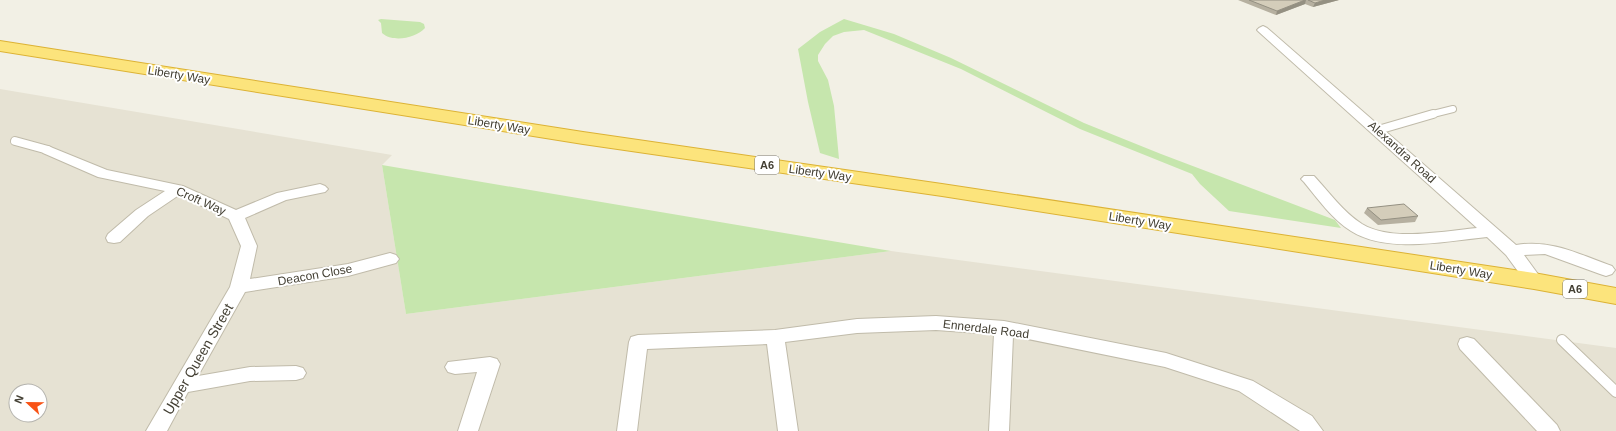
<svg xmlns="http://www.w3.org/2000/svg" width="1616" height="431" font-family="Helvetica,sans-serif">
<rect width="100%" height="100%" fill="#f2f0e5"/>
<path fill="#e6e2d3" fill-rule="evenodd" d="M0,89L392,155L382,165L406,314L891,251L1616,348V431H0ZM16,391H40V415H16Z"/>
<g fill="#c6e6ad">
<path d="M381,19L420,22L424,24L425,28C416,38 393,43 382,33L381,23L378,20Z"/>
<path d="M844,19L894,34L951,58L1084,123L1161,154L1335,220L1341,228L1229,211L1200,184L1192,174L1080,129L961,69L864,30L844,32L833,36L825,44L818,55V61L828,80L834,106L839,159L820,153L808,102L798,49L820,32Z"/>
<path d="M382,165L891,251L406,314Z"/>
</g>
<g fill="none" stroke-linecap="round" stroke-linejoin="round">
<g stroke="#c0bbaa" stroke-width="8">
<path id="service-far2" d="M1429,115L1453,109"/>
</g>
<g stroke="#c0bbaa" stroke-width="10">
<g id="service-far1">
<path d="M1378,130L1433,114"/>
<path d="M15,141L48,150"/>
</g>
</g>
<g stroke="#c0bbaa" stroke-width="12">
<path id="service" d="M1562,340L1616,392"/>
</g>
<g stroke="#c0bbaa" stroke-width="2">
<g id="minor">
<path d="M1263,26L1267,28L1516,245C1552,239 1578,254 1612,266L1615,270L1612,274L1606,276L1600,274L1545,254L1524,255L1543,281L1540,285L1534,287L1528,285L1506,255L1487,237C1447,241 1387,254 1351,231C1332,219 1318,199 1304,182L1301,179L1304,176H1314C1329,192 1343,212 1362,224C1392,242 1443,231 1477,228L1259,32L1257,30L1259,28Z"/>
<path d="M48,146L107,170L183,186L236,210L277,193L320,184L325,186L328,189L325,192L286,200L245,218L257,246L250,279L348,264L390,253L396,255L399,259L396,263L348,276L245,292L198,376L250,367L296,366L303,368L306,373L303,378L296,380L250,381L188,392L167,431H146L230,287L241,246L229,219L179,195L148,216L120,242L114,243L108,242L106,238L108,234L136,210L165,191L98,177L43,153L41,150L43,147Z"/>
<path d="M936,316L1004,321L1166,353L1253,381L1312,416L1323,431H1300L1239,391L1165,367L1013,336L1009,431H989L994,334L936,330L857,333L785,342L798,431H778L767,344L647,349L637,431H617L629,342L631,337L638,335L775,330L857,319Z"/>
<path d="M1467,337L1474,339L1557,425L1560,431H1537L1460,349L1458,344L1460,339Z"/>
<path d="M490,357L497,359L500,364L478,431H458L477,372L455,374L448,372L445,367L448,362Z"/>
</g>
</g>
<g stroke="#dcb235" stroke-width="2">
<path id="trunk" d="M0,41L583,132L942,184L1534,273L1616,288V304L1534,289L942,196L583,144L0,51Z"/>
</g>
<use href="#service-far2" stroke="#fff" stroke-width="6"/>
<use href="#service-far1" stroke="#fff" stroke-width="8"/>
<use href="#service" stroke="#fff" stroke-width="10"/>
<use href="#minor" fill="#fff" fill-rule="evenodd"/>
<use href="#trunk" fill="#fce47c" fill-rule="evenodd"/>
</g>
<g fill="#b6b0a0">
<path d="M1238,0H1339L1313,7L1305,4L1276,15Z"/>
<path d="M1367,208L1418,216L1415,222L1378,225L1364,213Z"/>
</g>
<g fill="#949082">
<path d="M1305,0H1306L1305,4L1276,15L1277,11Z"/>
<path d="M1325,0H1339L1313,7L1315,3Z"/>
</g>
<g fill="#d4cdba" stroke="#949082">
<path d="M1249,0H1305L1277,11Z"/>
<path d="M1308,0H1325L1315,3Z"/>
<path d="M1404,204L1418,216L1381,220L1367,208Z"/>
</g>
<g text-anchor="middle" dominant-baseline="central" stroke-width="4" stroke-linejoin="round" paint-order="stroke">
<g fill="#fff" stroke="#7c7971" stroke-width="1">
<rect x="755" y="156" width="24" height="18" rx="3"/>
<rect x="1563" y="280" width="24" height="18" rx="3"/>
</g>
<g font-size="11" font-weight="bold" fill="#444034">
<text x="767" y="165">A6</text>
<text x="1575" y="289">A6</text>
</g>
<g font-size="12" fill="#444034" stroke="#fff">
<text transform="translate(179 75) rotate(9)">Liberty Way</text>
<text transform="translate(499 125) rotate(9)">Liberty Way</text>
<text transform="translate(1402 152) rotate(42)">Alexandra Road</text>
<text transform="translate(820 173) rotate(8)">Liberty Way</text>
<text transform="translate(201 201) rotate(24)">Croft Way</text>
<text transform="translate(1140 221) rotate(9)">Liberty Way</text>
<text transform="translate(1461 270) rotate(9)">Liberty Way</text>
<text transform="translate(315 275) rotate(-10)">Deacon Close</text>
<text transform="translate(986 329) rotate(7)">Ennerdale Road</text>
</g>
<g font-size="14" fill="#444034" stroke="#fff">
<text transform="translate(198 359) rotate(-60)">Upper Queen Street</text>
</g>
</g>
<g transform="translate(28 403) rotate(292)"><circle r="19" fill="#ffffff" stroke="#b4b3ae"/>
<path d="M0-3L7 15L0 10L-7 15Z" fill="#f85316"/>
<text y="-6" font-size="11" font-weight="bold" text-anchor="middle" fill="#444034">N</text>
</g>
</svg>
